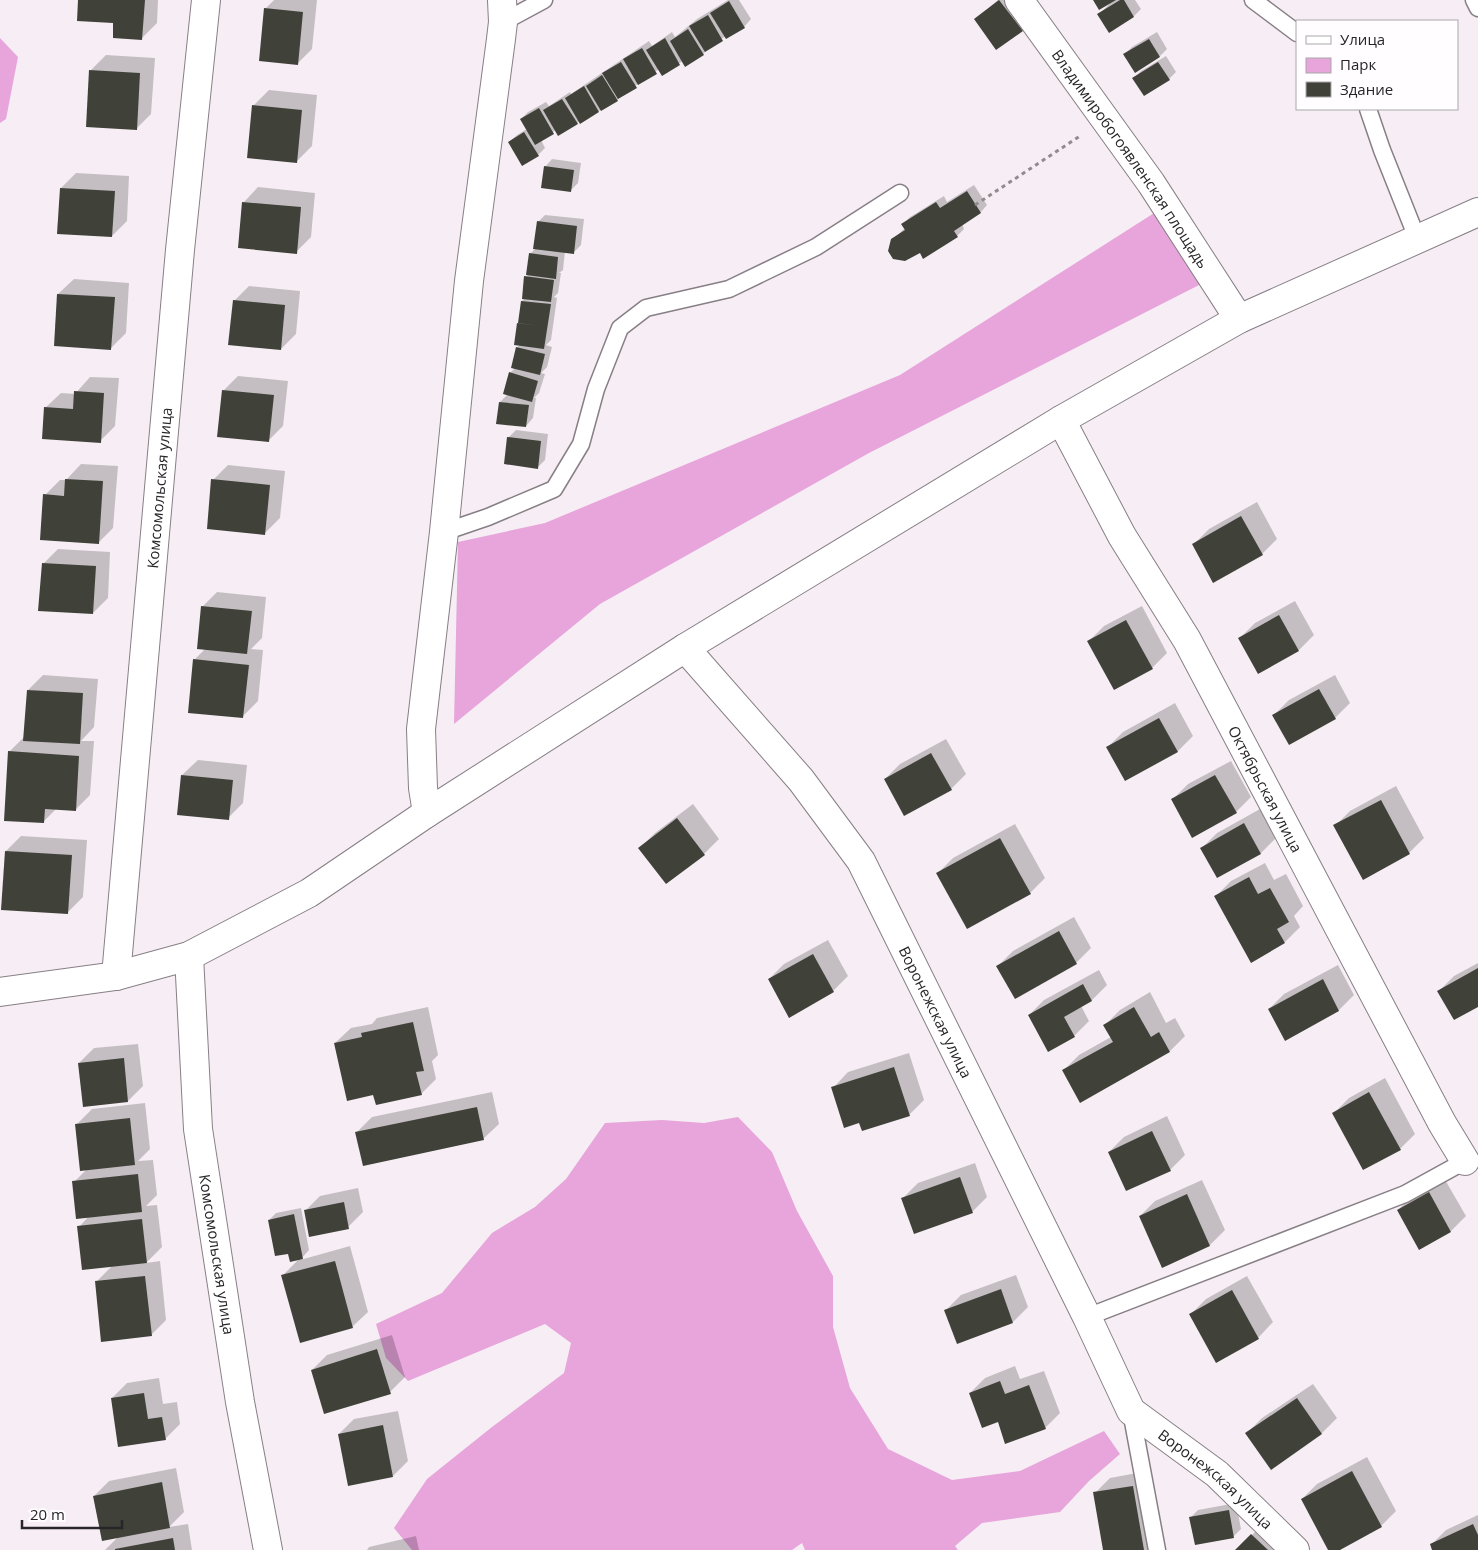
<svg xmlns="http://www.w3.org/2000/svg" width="1478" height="1550" font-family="'Open Sans',sans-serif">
<rect width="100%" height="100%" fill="#f6eef4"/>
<g fill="#e7a5db">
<path d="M0,38L18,57L6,119L0,123Z"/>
<path d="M1162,208L1203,283L869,453L600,604L454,724L458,542L545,523L900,375Z"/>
<path d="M738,1117L772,1152L797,1211L833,1276V1327L850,1388L888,1449L952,1480L1020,1471L1104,1431L1120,1454L1089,1481L1060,1512L982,1523L955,1546L958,1550H805L802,1543L792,1550H412L394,1528L427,1479L492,1427L564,1373L571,1343L545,1324L408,1381L386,1358L376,1324L442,1293L492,1233L535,1207L566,1179L605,1123L662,1120L704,1123Z"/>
</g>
<g fill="#0003">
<path d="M79,0H158L157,23L142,38Z"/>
<path d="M274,0H317L312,49L297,64L265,9Z"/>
<path d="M728,0H739L751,19L744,27L726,36L710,47L703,54L683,61L662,74L659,69L624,94L617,100L599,111L577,123L556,130L541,140L545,148L538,155L509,142L517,135L527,129L521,119L528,112L546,102L549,106L570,92L571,94L649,41L652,46L672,32L675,37L697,19Z"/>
<path d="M998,0H1012L1029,23L1022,30L975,19Z"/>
<path d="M1094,0H1135L1141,9L1134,16L1109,31L1099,15L1110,3Z"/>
<path d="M1157,32L1167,49L1160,56L1135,71L1125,54L1132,47Z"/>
<path d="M106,55L155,58L151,114L136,129L91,70Z"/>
<path d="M1166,56L1176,72L1169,79L1134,78L1141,71Z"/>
<path d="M269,90L317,95L312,146L297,161L253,106Z"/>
<path d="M552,159L581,163L578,183L571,190L545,167Z"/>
<path d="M76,173L129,176L127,221L112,236L61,188Z"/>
<path d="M974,185L987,205L980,213L962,224L964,229L957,236L920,251L892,240L905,228L903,224L910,217L944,196L947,202Z"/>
<path d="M258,187L315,193L311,237L296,252L243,203Z"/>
<path d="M545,215L584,219L581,245L574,252L565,251L563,270L559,273H561L558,293L554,297L557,298L551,340L546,345L552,347L547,367L541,373L545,374L539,393L534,398H536L533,418L526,426L500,402L508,394L510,373L515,368L517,348L520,344H516L522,301L525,298L526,277L529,274L530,254L536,248L538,222Z"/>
<path d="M74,279L129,283L126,333L111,348L58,294Z"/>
<path d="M249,286L300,291L296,334L281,349L234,301Z"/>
<path d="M238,376L288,381L283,426L268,441L223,391Z"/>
<path d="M90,377L119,378L115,426L100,441L45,408L61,393L75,394Z"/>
<path d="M516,430L548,434L545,460L538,467L508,438Z"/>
<path d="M81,464L118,466L113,528L98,543L45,495L60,480H66Z"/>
<path d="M228,465L285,471L280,518L265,533L213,480Z"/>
<path d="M1257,502L1277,539L1262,554L1194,544L1209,529Z"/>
<path d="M58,549L110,552L108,598L93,613L43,564Z"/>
<path d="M217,592L266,597L262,638L251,649L263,650L258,701L243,716L194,660L205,649L202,607Z"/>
<path d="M1295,601L1314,635L1299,650L1240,638L1255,623Z"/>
<path d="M1142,606L1167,653L1152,668L1089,641L1104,626Z"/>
<path d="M43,675L98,679L94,727L81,741H94L90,795L75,810L56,809L43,822L9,752L25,736L28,690Z"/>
<path d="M1335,675L1350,703L1335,718L1274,715L1289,700Z"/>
<path d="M1175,703L1193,736L1178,751L1126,780L1108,747L1123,732Z"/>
<path d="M946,739L966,774L951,789L885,779L900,764Z"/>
<path d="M198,760L247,765L243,803L228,818L182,775Z"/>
<path d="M1231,761L1251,797L1236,812L1173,799L1188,784Z"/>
<path d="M1396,786L1424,838L1409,853L1335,826L1350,811Z"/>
<path d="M693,804L719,839L704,854L666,882L640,848L655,833Z"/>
<path d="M1260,809L1276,838L1261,853L1218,877L1202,848L1217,833Z"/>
<path d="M1015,824L1045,878L1030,893L938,873L953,858Z"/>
<path d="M21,836L87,840L83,897L68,912L6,851Z"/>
<path d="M1265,863L1274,880L1286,874L1303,906L1294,916L1300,927L1285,942L1216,896L1231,881Z"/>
<path d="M1074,917L1091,948L1076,963L998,966L1013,951Z"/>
<path d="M828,940L848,976L833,991L769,979L784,964Z"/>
<path d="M1478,963V1006L1439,991L1454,976Z"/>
<path d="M1338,965L1354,995L1339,1010L1286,1039L1269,1009L1284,994Z"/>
<path d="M1099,970L1107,985L1092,1000L1081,1006L1089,1021L1074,1036L1029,1015L1044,1000Z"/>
<path d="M1150,992L1166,1023L1175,1018L1185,1036L1170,1051L1081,1101L1064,1070L1079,1055L1111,1037L1105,1025L1120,1010Z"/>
<path d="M428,1007L438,1055L432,1061L436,1079L421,1094H374L335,1043L351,1028L372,1024L377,1018Z"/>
<path d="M138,1044L143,1086L128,1101L79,1063L94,1048Z"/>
<path d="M909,1053L924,1100L909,1115L860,1122L833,1088L848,1072Z"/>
<path d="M1385,1078L1415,1134L1400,1149L1334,1113L1349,1098Z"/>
<path d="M492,1092L499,1124L483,1139L357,1132L372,1117Z"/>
<path d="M145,1103L150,1149L138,1161L153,1160L157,1195L146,1206L157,1205L162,1247L146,1263L160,1261L166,1320L151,1335L96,1282L113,1265L79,1227L89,1216L74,1182L86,1170L77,1124L92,1109Z"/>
<path d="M1167,1116L1185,1155L1170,1170L1109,1152L1124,1137Z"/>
<path d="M975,1163L987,1197L972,1212L903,1198L918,1183Z"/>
<path d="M1444,1178L1466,1216L1451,1231L1398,1210L1413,1195Z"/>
<path d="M1202,1180L1225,1230L1210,1245L1162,1266L1140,1216L1155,1201Z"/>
<path d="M358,1188L363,1212L348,1227L305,1211L320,1196Z"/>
<path d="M301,1208L309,1250L300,1260L350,1246L368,1312L352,1327L283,1275L300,1258L289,1252L269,1220L276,1213Z"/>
<path d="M1016,1275L1028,1307L1013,1322L946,1310L961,1295Z"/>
<path d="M1247,1276L1273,1322L1258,1338L1216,1361L1191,1314L1206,1299Z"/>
<path d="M392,1335L405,1377L390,1392L312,1370L327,1355Z"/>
<path d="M1015,1366L1020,1379L1044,1371L1060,1413L1045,1428L998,1421L970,1393L985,1378Z"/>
<path d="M159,1378L163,1404L177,1402L180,1424L165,1439L112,1398L127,1383Z"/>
<path d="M1313,1384L1337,1418L1322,1433L1271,1468L1247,1433L1262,1418Z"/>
<path d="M398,1411L408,1461L393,1476L339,1434L354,1419Z"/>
<path d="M1367,1457L1396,1511L1381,1526L1338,1550H1329L1302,1499L1317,1484Z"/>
<path d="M176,1468L184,1512L169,1527L188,1524L192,1550H105L119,1536L94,1496L109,1481Z"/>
<path d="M1148,1471L1159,1539L1148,1550H1105L1095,1493L1110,1478Z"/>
<path d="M1236,1503L1241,1529L1233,1537L1191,1517L1198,1510Z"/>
<path d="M1478,1515V1550H1434L1431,1545L1446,1530Z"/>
<path d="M1267,1520L1298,1550H1237Z"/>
<path d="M416,1536L419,1550H367L369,1547Z"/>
</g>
<g fill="#40423a">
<path d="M78,0H145L142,40L113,38V23L77,21Z"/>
<path d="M999,0L1023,31L996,50L974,19Z"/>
<path d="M1093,0H1116L1099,10Z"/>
<path d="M1120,0H1124L1134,17L1109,33L1097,14Z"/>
<path d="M729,1L745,28L726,39L710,13Z"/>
<path d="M264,8L303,12L298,65L259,61Z"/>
<path d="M708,15L723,41L705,52L689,26Z"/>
<path d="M688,29L704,55L685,67L670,41Z"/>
<path d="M665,38L680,65L662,76L646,50Z"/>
<path d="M1149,39L1160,57L1135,73L1123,54Z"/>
<path d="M642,48L657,74L638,85L623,59Z"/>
<path d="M621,62L637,88L618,99L602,73Z"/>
<path d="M1158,62L1170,80L1144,96L1132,78Z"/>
<path d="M89,70L140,73L137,130L86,127Z"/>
<path d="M602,75L618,101L601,111L586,86Z"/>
<path d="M584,86L599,112L580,124L565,98Z"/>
<path d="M562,99L578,124L558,136L543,110Z"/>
<path d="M252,105L302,110L297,163L247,158Z"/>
<path d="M539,108L554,134L535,145L520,119Z"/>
<path d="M524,132L539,156L522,166L508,142Z"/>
<path d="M544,166L574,170L571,192L541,188Z"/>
<path d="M60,188L115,191L112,237L57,234Z"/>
<path d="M967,191L981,213L954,231L958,237L923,259L920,253L905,261L893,259L888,251L891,239L905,230L901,224L936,202L940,208Z"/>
<path d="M242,202L301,207L297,254L238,248Z"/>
<path d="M537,221L577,226L574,254L533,249Z"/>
<path d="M529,253L558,257L556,279L526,275Z"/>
<path d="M524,276L554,280L551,302L522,299Z"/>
<path d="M57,294L115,297L111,350L54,346Z"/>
<path d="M233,300L285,305L281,350L228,345Z"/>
<path d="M521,301L551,304L544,349L514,345L517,323L540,326L518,323Z"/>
<path d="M516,347L545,354L540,375L511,368Z"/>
<path d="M509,372L538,381L532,402L503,394Z"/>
<path d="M222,390L274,395L269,442L217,437Z"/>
<path d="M74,391L104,393L101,443L42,439L44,407L73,409Z"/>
<path d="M499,402L529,405L526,427L496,424Z"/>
<path d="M507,437L541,441L538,469L504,464Z"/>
<path d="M65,479L103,481L99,544L40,540L43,494L64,496Z"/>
<path d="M211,479L270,485L265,535L207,529Z"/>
<path d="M1241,516L1263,555L1213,583L1192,544Z"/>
<path d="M42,563L96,566L93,614L38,611Z"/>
<path d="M201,606L252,611L247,654L197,649Z"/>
<path d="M1279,615L1299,651L1258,674L1238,638Z"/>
<path d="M1126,620L1153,669L1114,690L1087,641Z"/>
<path d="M193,659L249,665L243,718L188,713Z"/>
<path d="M1319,689L1336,719L1289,745L1272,715Z"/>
<path d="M27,690L83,693L80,744L23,741Z"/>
<path d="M1159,718L1178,752L1125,781L1106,747Z"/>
<path d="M8,751L79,756L76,811L45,809L44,823L4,821Z"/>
<path d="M931,753L952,790L904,816L884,779Z"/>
<path d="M181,775L233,780L229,820L177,815Z"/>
<path d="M1215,775L1237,813L1192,838L1171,799Z"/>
<path d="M1381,800L1410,854L1363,880L1333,825Z"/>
<path d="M677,818L705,855L666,884L638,848Z"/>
<path d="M1244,823L1261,854L1217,878L1200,848Z"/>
<path d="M1000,838L1031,894L967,929L936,873Z"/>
<path d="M5,851L72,855L68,914L1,910Z"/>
<path d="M1249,877L1258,894L1270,888L1289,922L1277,929L1285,943L1251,963L1214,896Z"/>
<path d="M1059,931L1077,964L1015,999L996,966Z"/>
<path d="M813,954L834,992L789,1018L768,979Z"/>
<path d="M1478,968V1007L1454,1020L1437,991Z"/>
<path d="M1323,979L1339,1011L1285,1041L1268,1009Z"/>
<path d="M1083,984L1092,1001L1064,1017L1075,1037L1048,1052L1028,1015Z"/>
<path d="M1134,1007L1151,1037L1159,1032L1170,1052L1080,1103L1062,1070L1113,1042L1103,1025Z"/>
<path d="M413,1022L424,1071L416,1072L422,1095L376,1105L373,1095L347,1101L334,1043L362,1037L361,1033Z"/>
<path d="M124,1058L128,1102L83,1107L78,1063Z"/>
<path d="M894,1067L910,1116L862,1131L859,1123L844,1128L831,1087Z"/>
<path d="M1369,1092L1401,1150L1363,1170L1332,1113Z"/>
<path d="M477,1107L484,1140L363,1166L355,1132Z"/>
<path d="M130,1118L135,1165L80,1171L75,1124Z"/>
<path d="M1152,1131L1171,1171L1126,1191L1108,1152Z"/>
<path d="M138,1174L142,1212L76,1219L72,1181Z"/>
<path d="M960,1177L973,1213L914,1234L901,1198Z"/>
<path d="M1429,1192L1451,1232L1419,1250L1397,1210Z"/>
<path d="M1187,1194L1210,1246L1162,1268L1139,1216Z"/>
<path d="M344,1202L349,1229L309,1237L304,1210Z"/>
<path d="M294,1214L303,1259L290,1262L288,1254L275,1256L268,1220Z"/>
<path d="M142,1219L147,1263L82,1270L77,1226Z"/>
<path d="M335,1261L353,1328L300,1343L281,1275Z"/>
<path d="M145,1276L152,1336L101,1342L95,1281Z"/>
<path d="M1001,1289L1013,1323L957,1344L944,1310Z"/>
<path d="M1232,1290L1259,1339L1216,1363L1189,1314Z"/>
<path d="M377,1349L391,1394L324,1414L311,1370Z"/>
<path d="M1000,1381L1005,1394L1029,1385L1046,1429L1005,1444L998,1422L982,1428L969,1393Z"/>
<path d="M144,1393L148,1419L162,1417L166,1440L118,1447L111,1398Z"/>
<path d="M1297,1398L1322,1434L1271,1470L1245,1433Z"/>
<path d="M383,1425L393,1477L348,1486L338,1434Z"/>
<path d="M1352,1471L1382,1527L1340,1550H1328L1301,1499Z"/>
<path d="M162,1482L170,1528L102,1541L93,1496Z"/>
<path d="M1133,1486L1144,1550H1103L1093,1492Z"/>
<path d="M1229,1510L1234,1538L1195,1545L1189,1517Z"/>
<path d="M1473,1524L1478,1535V1550H1432L1430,1544Z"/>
<path d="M1251,1534L1268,1550H1235Z"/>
<path d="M173,1538L175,1550H115V1549Z"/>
</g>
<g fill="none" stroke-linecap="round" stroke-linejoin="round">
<g stroke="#877f85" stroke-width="19">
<g id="lane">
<path d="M1253,0L1297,33"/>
<path d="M1474,0L1478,8"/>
<path d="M503,22L544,0"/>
<path d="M1368,109L1382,150L1417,238"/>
<path d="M444,532L488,517L554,489L581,444L596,389L620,328L646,308L729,289L816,247L900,193"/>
<path d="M1087,1317L1405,1194L1465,1161"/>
<path d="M1131,1411L1157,1550"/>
</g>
</g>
<g stroke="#877f85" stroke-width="30">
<g id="street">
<path id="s1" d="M1019,0L1151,183L1239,319"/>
<path id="s2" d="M1061,420L1122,536L1187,640L1442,1123L1465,1161"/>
<path id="s3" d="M685,648L801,780L861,861L1087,1317L1131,1411L1217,1474L1295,1550"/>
<path d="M427,813L423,788L421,729L444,532L469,281L501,39L503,22L502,0"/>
<path id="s4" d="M189,956L198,1129L240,1402L268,1550"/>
<path id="s5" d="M116,976L180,250L206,0"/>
</g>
</g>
<g stroke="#877f85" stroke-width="30">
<path id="secondary" d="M0,992L116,976L189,956L309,893L427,813L685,648L1061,420L1239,319L1478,212"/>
</g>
<path stroke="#918b90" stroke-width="3" stroke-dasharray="4 4" stroke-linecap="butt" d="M975,205L1080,136"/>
<use href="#lane" stroke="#fff" stroke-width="16"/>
<use href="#street" stroke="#fff" stroke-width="28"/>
<use href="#secondary" stroke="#fff" stroke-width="28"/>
</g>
<g text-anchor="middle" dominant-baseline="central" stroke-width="5" stroke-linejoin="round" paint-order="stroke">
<g font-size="15" fill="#282528" stroke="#fffdff">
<text stroke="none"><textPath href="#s1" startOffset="194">Владимиробогоявленская площадь</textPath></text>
<text stroke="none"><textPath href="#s5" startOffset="490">Комсомольская улица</textPath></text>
<text stroke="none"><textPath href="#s2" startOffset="422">Октябрьская улица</textPath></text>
<text stroke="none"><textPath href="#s3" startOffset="445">Воронежская улица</textPath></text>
<text stroke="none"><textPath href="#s4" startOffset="300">Комсомольская улица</textPath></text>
<text stroke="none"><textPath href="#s3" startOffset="998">Воронежская улица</textPath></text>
</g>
</g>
<rect x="1296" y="20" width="162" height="90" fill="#fffdff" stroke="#a9a7a9"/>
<rect x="1306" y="36" width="25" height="8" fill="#ffffff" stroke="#a9a7a9"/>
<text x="1340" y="45" font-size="15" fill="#282528">Улица</text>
<rect x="1306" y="58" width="25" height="15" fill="#e7a5db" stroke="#a9a7a9"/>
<text x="1340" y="70" font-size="15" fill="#282528">Парк</text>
<rect x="1306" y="82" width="25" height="15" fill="#40423a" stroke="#a9a7a9"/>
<text x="1340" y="95" font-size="15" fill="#282528">Здание</text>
<path d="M22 1520v8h100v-8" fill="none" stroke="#282528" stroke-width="2.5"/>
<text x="30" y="1520" font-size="15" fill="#282528" stroke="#fffdff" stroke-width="4" paint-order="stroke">20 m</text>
</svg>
